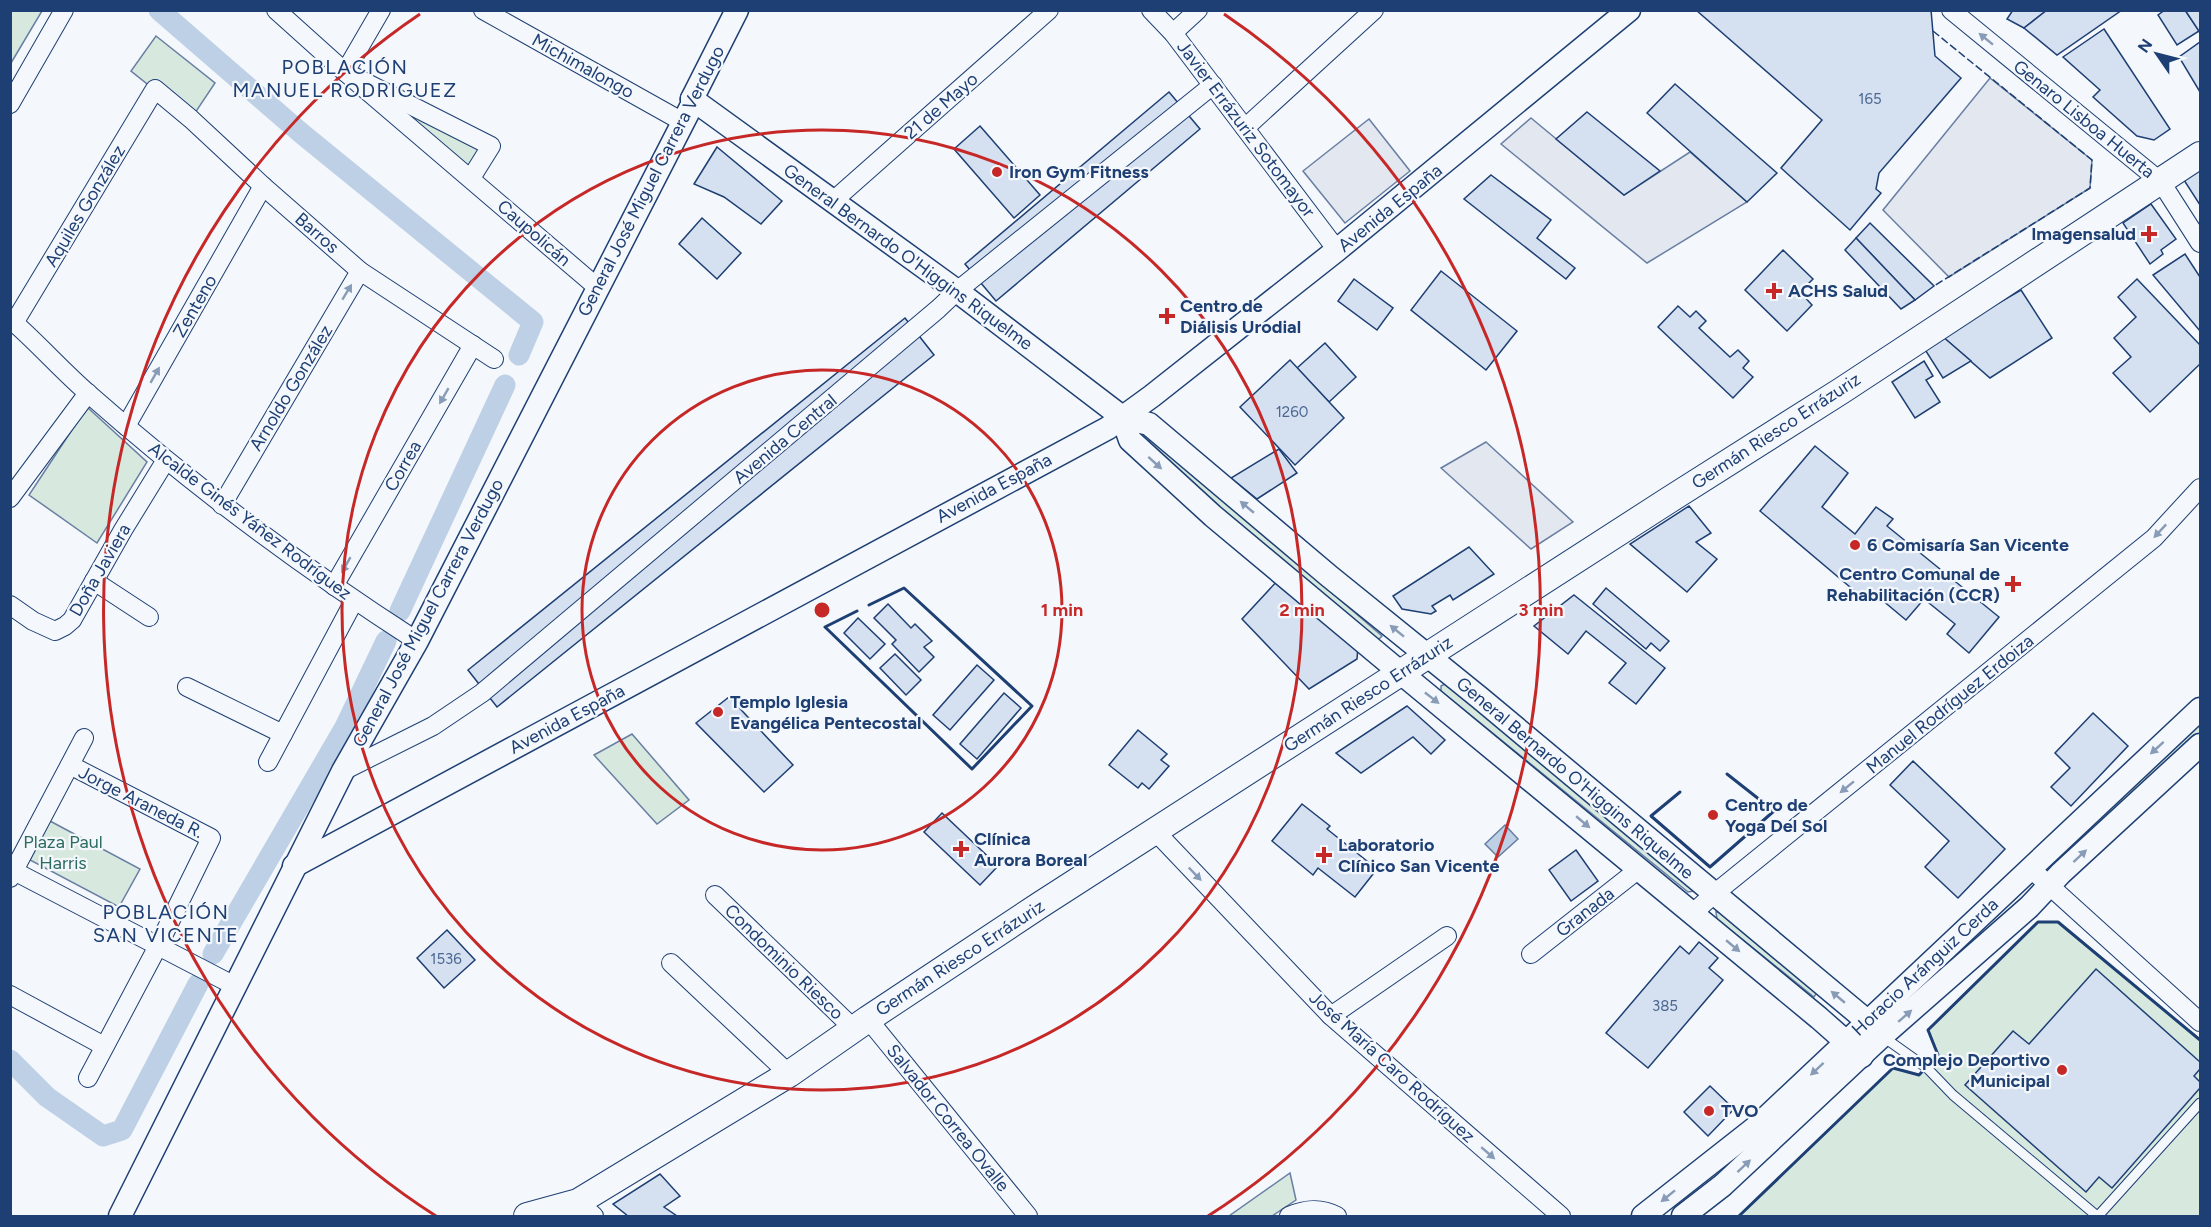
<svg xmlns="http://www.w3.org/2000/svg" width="2211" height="1227" font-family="Figtree,sans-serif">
<rect width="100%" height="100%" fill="#f4f7fb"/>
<g fill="#d7e8df" stroke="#687fa3" stroke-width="1.5">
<path d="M11,10L42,11L11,63L10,11Z"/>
<path d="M156,36L215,83L191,119L131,71Z"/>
<path d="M410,108L481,147L468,167L406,115Z"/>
<path d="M87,407L147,462L97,543L29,495Z"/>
<path d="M1152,438L1382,636L1375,643L1146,445Z"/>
<path d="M1447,683L1694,891L1688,892L1441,691V686Z"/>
<path d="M2200,717V734L2090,836L2081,838L2083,829Z"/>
<path d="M632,734L689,800L657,824L594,755Z"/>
<path d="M50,821L140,869L119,907L30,860Z"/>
<path d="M1716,912L1722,913L1818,991L1814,997L1717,919Z"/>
<path d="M2038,922H2058L2200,1040V1216H1739L1893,1068L1919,1075L1938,1055L1928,1030Z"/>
<path d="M1290,1173L1296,1200L1272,1216H1229Z"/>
</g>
<g fill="#e3e8f0" stroke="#687fa3" stroke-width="1.5">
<path d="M1990,78L2092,160L2090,188L1949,277L1883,210Z"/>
<path d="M1531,118L1624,195L1690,152L1747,202L1647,263L1501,144Z"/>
<path d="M1369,119L1410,171L1345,223L1303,171Z"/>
<path d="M1486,442L1573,522L1531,549L1441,468Z"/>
</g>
<path fill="#bed0e5" stroke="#687fa3" stroke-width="1.5" d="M1505,825L1518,839L1498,857L1485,844Z"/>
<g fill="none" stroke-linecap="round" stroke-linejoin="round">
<g stroke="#bed0e5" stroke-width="21">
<path d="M159,10L301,133L533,322L519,355"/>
<path d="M400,611L505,385"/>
<path d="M213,954L345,727L386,641"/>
<path d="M10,1060L47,1097L103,1136L122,1130L198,984"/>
</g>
</g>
<g fill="#d5e0f0" stroke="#1d3f73" stroke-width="1.5">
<path d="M1696,10H1931L1935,56L1961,78L1879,173L1876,189L1881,193L1850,230L1781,168L1822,120Z"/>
<path d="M2013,10H2047L2024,28L2007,19Z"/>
<path d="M2047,10H2122L2057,55L2024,28Z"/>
<path d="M2165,10H2185L2199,31L2177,45L2158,15Z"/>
<path d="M2185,10H2200V34L2199,31Z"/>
<path d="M2104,29L2170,129L2154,140L2137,136L2093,97L2100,90L2063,57Z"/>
<path d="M2200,42V92L2179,57Z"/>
<path d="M1675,84L1777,173L1747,202L1647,113Z"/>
<path d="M1169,92L1200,129L996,301L965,264Z"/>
<path d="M1587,112L1660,171L1624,195L1556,139Z"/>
<path d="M980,126L1040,195L1014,218L954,149Z"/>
<path d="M717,147L782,201L761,224L724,197L694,184Z"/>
<path d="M2200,166V205L2182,177Z"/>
<path d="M1491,175L1551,220L1537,238L1575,268L1566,279L1464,199Z"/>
<path d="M2151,204L2176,239L2161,250L2163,254L2150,264L2123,223Z"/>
<path d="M702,218L741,253L717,279L679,244Z"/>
<path d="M1870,223L1934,286L1915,300L1856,238Z"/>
<path d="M1856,238L1915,300L1901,309L1845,250Z"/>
<path d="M1783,250L1813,279L1800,292L1812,305L1787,331L1745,290Z"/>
<path d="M2185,254L2200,277V331L2153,275Z"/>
<path d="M1441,271L1517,331L1486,370L1411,310Z"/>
<path d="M1354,279L1393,308L1377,330L1338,301Z"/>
<path d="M2137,279L2200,345V364L2150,412L2113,373L2131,357L2114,338L2136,317L2118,297Z"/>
<path d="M2021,290L2052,338L1990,378L1942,336Z"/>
<path d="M1678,306L1690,317L1696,311L1706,321L1699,328L1730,357L1738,350L1749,361L1743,368L1753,377L1733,398L1658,327Z"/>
<path d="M905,318L934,355L497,707L468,670Z"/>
<path d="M1942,336L1971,361L1943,378L1924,348Z"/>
<path d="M1325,343L1356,377L1329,402L1297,368Z"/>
<path d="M1290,360L1344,418L1295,465L1240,407Z"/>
<path d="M1924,361L1933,376L1926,380L1940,402L1915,418L1892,382Z"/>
<path d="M1815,446L1848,473L1822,507L1855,534L1876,507L1893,519L1887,526L1999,617L1969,653L1947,634L1955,624L1924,599L1906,620L1870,590L1863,598L1760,511Z"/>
<path d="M1279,449L1297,473L1257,499L1231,478Z"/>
<path d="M1689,506L1711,533L1696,542L1717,559L1687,592L1630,544Z"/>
<path d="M1469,547L1494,574L1453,600L1450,595L1432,606L1436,611L1431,614L1402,609L1393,596Z"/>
<path d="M1279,579L1358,646L1357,659L1309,689L1242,619Z"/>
<path d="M1606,588L1669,641L1660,651L1651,643L1646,649L1593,604Z"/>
<path d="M1574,595L1665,668L1636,704L1609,683L1626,663L1586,631L1568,654L1534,626Z"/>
<path d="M888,604L911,628L915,624L932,641L924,647L934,657L919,672L892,644L896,640L874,618Z"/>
<path d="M858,618L885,644L870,659L844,633Z"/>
<path d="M895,654L921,680L906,695L880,668Z"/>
<path d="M977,665L994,680L950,730L933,715Z"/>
<path d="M1004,693L1021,708L977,759L960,744Z"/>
<path d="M729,697L793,765L764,792L696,723Z"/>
<path d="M1407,706L1445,740L1431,754L1413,737L1361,773L1336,753Z"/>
<path d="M2093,713L2128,746L2071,806L2051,787L2070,768L2055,753Z"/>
<path d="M1138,730L1167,754L1161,760L1169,766L1149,789L1142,783L1138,788L1109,765Z"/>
<path d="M1913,761L2005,849L1958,898L1925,867L1949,841L1890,785Z"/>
<path d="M1302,804L1330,826L1327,829L1377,869L1355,897L1318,868L1313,875L1272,841Z"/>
<path d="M942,813L998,866L980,885L924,832Z"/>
<path d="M1576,850L1598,881L1571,901L1549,870Z"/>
<path d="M447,930L475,960L444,988L417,958Z"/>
<path d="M1699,942L1718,958L1709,968L1723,980L1648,1068L1606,1033L1680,946L1689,954Z"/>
<path d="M2096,969L2200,1062V1069L2194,1076L2200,1082V1088L2112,1188L2099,1177L2086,1192L1965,1085L2013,1031L2029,1044Z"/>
<path d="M1710,1086L1734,1109L1708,1136L1684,1112Z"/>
<path d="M660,1174L680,1196L664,1207L677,1216H628L613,1204Z"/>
</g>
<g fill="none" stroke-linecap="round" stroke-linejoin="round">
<g stroke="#1d3f73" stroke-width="11">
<g id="service">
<path d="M1882,1036L1927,1068L1953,1095L2097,1216"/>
<path d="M2098,1216L2200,1103"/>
</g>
</g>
<g stroke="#1d3f73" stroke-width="20">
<g id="minor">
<path d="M276,10L345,72L598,288"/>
<path d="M381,10L345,72L491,146L471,178"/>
<path d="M483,10L683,122"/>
<path d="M1151,10L1173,33L1337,250"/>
<path d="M1951,10L2161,182L2200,243"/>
<path d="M1173,33L1198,10"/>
<path d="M10,104L64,10"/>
<path d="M1245,128L1374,10"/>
<path d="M833,201L1049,10"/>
<path d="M10,319C38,343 62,371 90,395C192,485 302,567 417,641"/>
<path d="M14,323L155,89L191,119L263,186L360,271L494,359"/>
<path d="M126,426L263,186"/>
<path d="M10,498L88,393"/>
<path d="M222,505L360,271"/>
<path d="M94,581L149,617"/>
<path d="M334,586L473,345"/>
<path d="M10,605L33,621L55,631L65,626L72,620L123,530L166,460"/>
<path d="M187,687L283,734"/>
<path d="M268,762L354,601"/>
<path d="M70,765L211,838L158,946L88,1078"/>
<path d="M343,771L433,726L482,693L938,309L957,291L1213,85"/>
<path d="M1155,831L1331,1016L1561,1216"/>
<path d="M10,869L235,986"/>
<path d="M2031,869L2200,1022"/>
<path d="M10,878L84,738"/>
<path d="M715,895L854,1029"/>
<path d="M1693,913L1714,894L2154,538L2200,488"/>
<path d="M1531,954L1639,869"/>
<path d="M671,963L789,1074"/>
<path d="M10,995L104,1046"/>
<path d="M1331,1016L1447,936"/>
<path d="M868,1019L1028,1216"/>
<path d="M578,1202L594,1216"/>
<path d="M1289,1216C1305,1209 1320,1207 1337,1216"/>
</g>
</g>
<g stroke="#1d3f73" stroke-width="25">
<g id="tertiary">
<path d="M692,99L957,291L1122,417L1149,424L1329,576L1480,698L1867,1021L1882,1036"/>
<path d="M1122,417L1130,440L1213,516L1401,673L1819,1018L1862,1056"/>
<path d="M294,866L1108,428L1152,396L1337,250L1629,10"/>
<path d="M120,1216L343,771L417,641L693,103L692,99L737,10"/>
<path d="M1643,1216L1755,1128L2200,709"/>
<path d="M1683,1216L1723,1185L1882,1036L2029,907L2061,873L2200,745"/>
</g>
</g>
<g stroke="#1d3f73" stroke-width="28">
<path id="secondary" d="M527,1216L578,1202L789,1074L868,1019L1040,905L1669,500L1841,391L2200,155"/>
</g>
<use href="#service" stroke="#f4f7fb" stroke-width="9"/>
<use href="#minor" stroke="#f4f7fb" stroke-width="18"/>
<use href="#tertiary" stroke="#f4f7fb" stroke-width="22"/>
<use href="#secondary" stroke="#f4f7fb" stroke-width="26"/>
<path stroke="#1d3f73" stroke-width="1.5" stroke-dasharray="8 3" stroke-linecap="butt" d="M1933,31L2092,160L2090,188L1934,286"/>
<g stroke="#1d3f73" stroke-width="3">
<path d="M857,611L825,627L972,769L1032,706L904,588L869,605"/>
<path d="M1680,792L1651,816L1710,867L1774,811L1727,774"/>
<path d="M1739,1216L1893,1068L1919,1075L1938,1055L1928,1030L2038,922H2058L2200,1040"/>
</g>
</g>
<defs><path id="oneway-solid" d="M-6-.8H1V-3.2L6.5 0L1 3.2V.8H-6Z" transform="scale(1.5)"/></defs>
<g fill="#889bb7">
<use href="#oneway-solid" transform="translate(1986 39) rotate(-141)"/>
<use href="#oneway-solid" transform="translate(347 292) rotate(-59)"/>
<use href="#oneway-solid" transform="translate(155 375) rotate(-60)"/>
<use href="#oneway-solid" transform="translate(444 396) rotate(120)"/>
<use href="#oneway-solid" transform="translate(1155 463) rotate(42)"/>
<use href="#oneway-solid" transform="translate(1247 507) rotate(-140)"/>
<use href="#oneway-solid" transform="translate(2160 531) rotate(133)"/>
<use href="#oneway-solid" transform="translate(346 565) rotate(120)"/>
<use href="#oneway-solid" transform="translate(1397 631) rotate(-141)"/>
<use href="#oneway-solid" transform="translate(1432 698) rotate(38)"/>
<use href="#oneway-solid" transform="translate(2157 748) rotate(138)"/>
<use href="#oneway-solid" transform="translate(1847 787) rotate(141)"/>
<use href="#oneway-solid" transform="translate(1583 822) rotate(40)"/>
<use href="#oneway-solid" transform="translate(2080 856) rotate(-43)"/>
<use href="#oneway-solid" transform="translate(1195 874) rotate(46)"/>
<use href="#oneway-solid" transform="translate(1733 946) rotate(40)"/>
<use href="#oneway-solid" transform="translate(1838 997) rotate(-140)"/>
<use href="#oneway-solid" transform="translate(1905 1016) rotate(-41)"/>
<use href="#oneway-solid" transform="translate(1817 1069) rotate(137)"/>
<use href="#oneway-solid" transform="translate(1488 1153) rotate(41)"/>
<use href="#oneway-solid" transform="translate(1744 1166) rotate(-43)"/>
<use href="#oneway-solid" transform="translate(1668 1196) rotate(141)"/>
</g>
<g fill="none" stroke="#c62828" stroke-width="3">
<circle cx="822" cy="610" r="240"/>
<circle cx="822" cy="610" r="480"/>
<path d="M436 1216A719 719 0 0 1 420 14M1224 14A719 719 0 0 1 1208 1216"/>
</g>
<g fill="#c62828" stroke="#f4f7fb" stroke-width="2">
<circle cx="997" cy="172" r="6"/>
<path d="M2146 225h6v6h6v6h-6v6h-6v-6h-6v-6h6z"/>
<path d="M1771 282h6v6h6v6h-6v6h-6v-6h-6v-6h6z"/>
<path d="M1164 307h6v6h6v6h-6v6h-6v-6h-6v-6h6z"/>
<circle cx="1855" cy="545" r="6"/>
<path d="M2010 575h6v6h6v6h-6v6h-6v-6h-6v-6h6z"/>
<circle cx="718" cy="712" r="6"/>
<circle cx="1713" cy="815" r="6"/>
<path d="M958 840h6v6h6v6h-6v6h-6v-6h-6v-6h6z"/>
<path d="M1321 846h6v6h6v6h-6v6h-6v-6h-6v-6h6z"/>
<circle cx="2062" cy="1070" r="6"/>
<circle cx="1709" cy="1111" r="6"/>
</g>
<g text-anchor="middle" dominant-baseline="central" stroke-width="4.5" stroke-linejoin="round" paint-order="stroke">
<g font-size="15" fill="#4b6792">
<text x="1870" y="99">165</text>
<text x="1292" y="412">1260</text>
<text x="446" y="959">1536</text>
<text x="1665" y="1006">385</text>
</g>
<g font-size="18" fill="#1d3f73" stroke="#f4f7fb">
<text transform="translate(583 66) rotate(29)">Michimalongo</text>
<text transform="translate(941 106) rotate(-41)">21 de Mayo</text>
<text transform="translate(2084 119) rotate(39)">Genaro Lisboa Huerta</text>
<text transform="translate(1246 129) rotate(53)">Javier Errázuriz Sotomayor</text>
<text transform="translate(651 181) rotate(-63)">General José Miguel Carrera Verdugo</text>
<text transform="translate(85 206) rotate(-59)">Aquiles González</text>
<text transform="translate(1390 208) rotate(-39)">Avenida España</text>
<text transform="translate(317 233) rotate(41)">Barros</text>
<text transform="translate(534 233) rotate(41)">Caupolicán</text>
<text transform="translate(908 257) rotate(36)">General Bernardo O'Higgins Riquelme</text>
<text transform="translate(195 306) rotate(-60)">Zenteno</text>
<text transform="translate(291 388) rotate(-59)">Arnoldo González</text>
<text transform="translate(1776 431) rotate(-33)">Germán Riesco Errázuriz</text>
<text transform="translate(785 439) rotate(-40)">Avenida Central</text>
<text transform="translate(403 466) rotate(-60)">Correa</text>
<text transform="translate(994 488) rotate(-28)">Avenida España</text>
<text transform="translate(250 521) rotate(37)">Alcalde Ginés Yáñez Rodríguez</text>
<text transform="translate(100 570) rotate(-60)">Doña Javiera</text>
<text transform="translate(428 613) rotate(-62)">General José Miguel Carrera Verdugo</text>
<text transform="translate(1368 694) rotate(-33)">Germán Riesco Errázuriz</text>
<text transform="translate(1950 704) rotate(-39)">Manuel Rodríguez Erdoiza</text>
<text transform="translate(567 719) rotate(-28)">Avenida España</text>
<text transform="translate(1575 778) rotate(40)">General Bernardo O'Higgins Riquelme</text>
<text transform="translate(141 802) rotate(27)">Jorge Araneda R.</text>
<text transform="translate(1585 912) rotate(-38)">Granada</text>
<text transform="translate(960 958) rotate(-33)">Germán Riesco Errázuriz</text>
<text transform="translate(784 962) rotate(44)">Condominio Riesco</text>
<text transform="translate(1925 967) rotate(-43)">Horacio Aránguiz Cerda</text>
<text transform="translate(1392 1067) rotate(42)">José María Caro Rodríguez</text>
<text transform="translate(948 1118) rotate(51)">Salvador Correa Ovalle</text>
</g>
<g font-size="18" font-weight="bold" fill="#1d3f73" stroke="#f4f7fb" text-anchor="start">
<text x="1009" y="172">Iron Gym Fitness</text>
<text x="2136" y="234" text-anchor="end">Imagensalud</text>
<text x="1788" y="291">ACHS Salud</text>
<text x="1180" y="306">Centro de<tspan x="1180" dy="21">Diálisis Urodial</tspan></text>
<text x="1867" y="545">6 Comisaría San Vicente</text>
<text x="2000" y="574" text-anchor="end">Centro Comunal de<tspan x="2000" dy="21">Rehabilitación (CCR)</tspan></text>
<text x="730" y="702">Templo Iglesia<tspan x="730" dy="21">Evangélica Pentecostal</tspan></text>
<text x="1725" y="805">Centro de<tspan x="1725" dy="21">Yoga Del Sol</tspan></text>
<text x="974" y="839">Clínica<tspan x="974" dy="21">Aurora Boreal</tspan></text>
<text x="1338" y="845">Laboratorio<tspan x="1338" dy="21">Clínico San Vicente</tspan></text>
<text x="2050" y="1060" text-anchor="end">Complejo Deportivo<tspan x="2050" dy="21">Municipal</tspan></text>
<text x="1721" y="1111">TVO</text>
</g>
<g font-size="18" fill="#2c6c60" stroke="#f4f7fb">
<text x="63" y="842">Plaza Paul<tspan x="63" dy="21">Harris</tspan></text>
</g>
<g font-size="20" letter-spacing="1.5" fill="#1d3f73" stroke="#f4f7fb">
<text x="345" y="67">POBLACIÓN<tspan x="345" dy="23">MANUEL RODRIGUEZ</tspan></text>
<text x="166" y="912">POBLACIÓN<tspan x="166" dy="23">SAN VICENTE</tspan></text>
</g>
</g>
<circle cx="822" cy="610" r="9" fill="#c62828" stroke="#f4f7fb" stroke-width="3"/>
<g font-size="18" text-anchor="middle" font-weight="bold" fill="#c62828" stroke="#f4f7fb" stroke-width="4.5" stroke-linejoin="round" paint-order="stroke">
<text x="1062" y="616">1 min</text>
<text x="1302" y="616">2 min</text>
<text x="1541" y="616">3 min</text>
</g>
<rect width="2211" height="1227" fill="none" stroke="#1d3f73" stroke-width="24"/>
<g transform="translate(2157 54) rotate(305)" stroke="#f4f7fb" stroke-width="4.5" paint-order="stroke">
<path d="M0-4.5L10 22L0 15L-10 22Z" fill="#1d3f73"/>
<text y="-9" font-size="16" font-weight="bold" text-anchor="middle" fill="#1d3f73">N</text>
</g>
</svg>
